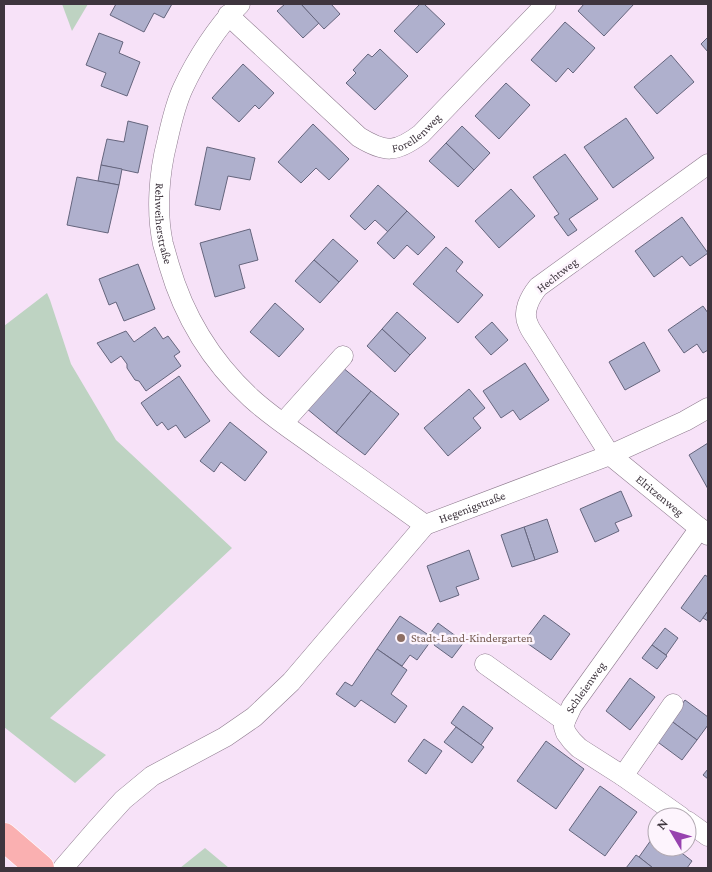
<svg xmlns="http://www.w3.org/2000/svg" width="712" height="872" font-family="'Crimson Pro',serif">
<rect width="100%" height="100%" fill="#f7e2f8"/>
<g fill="#bed3c2">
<path d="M62,4H88L72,31Z"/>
<path d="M47,293L50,300L71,364L116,440L232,548L50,718L106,755L75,783L4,727V326Z"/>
<path d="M205,848L229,868H180Z"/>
</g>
<g fill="#afb0cd" stroke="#65657d">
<path d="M116,4H172L164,18L154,13L144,32L110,15Z"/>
<path d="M285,4H301L319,23L303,38L277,11Z"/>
<path d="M301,4H331L340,14L324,29Z"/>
<path d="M420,4H424L445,24L417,53L394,31Z"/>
<path d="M584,4H634L604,36L578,11Z"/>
<path d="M565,22L595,48L573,73L568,68L556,82L531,60Z"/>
<path d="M99,33L123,42L119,53L140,62L127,96L101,86L106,73L86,65Z"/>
<path d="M708,37V52L701,44Z"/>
<path d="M380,49L408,76L375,110L346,83L356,73L353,70L368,54L372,57Z"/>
<path d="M671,55L694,82L657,114L634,87Z"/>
<path d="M243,64L274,93L259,109L255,105L239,122L212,98Z"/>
<path d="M506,83L530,105L499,139L475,116Z"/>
<path d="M626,118L654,158L613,188L584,147Z"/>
<path d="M128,121L148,126L138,173L101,165L107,139L124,142Z"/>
<path d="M313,124L349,159L329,180L316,168L301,183L278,162Z"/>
<path d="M462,126L490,153L474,170L446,143Z"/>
<path d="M446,143L474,170L458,187L429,161Z"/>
<path d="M207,147L255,158L250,180L228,176L220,210L195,205Z"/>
<path d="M565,154L598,199L569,219L577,230L568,236L554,217L559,214L533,177Z"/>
<path d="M101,165L122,169L119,185L98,181Z"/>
<path d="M77,177L119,185L108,233L67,225Z"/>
<path d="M378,185L407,211L388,232L375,220L365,230L350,216Z"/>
<path d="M511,189L535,216L499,248L475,221Z"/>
<path d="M407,211L435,237L418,255L407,245L394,259L377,243Z"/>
<path d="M682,217L708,253L690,266L682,256L654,277L635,251Z"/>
<path d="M250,229L258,260L239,265L245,288L215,297L200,243Z"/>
<path d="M333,239L358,261L339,282L314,260Z"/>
<path d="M446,247L463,262L456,271L483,295L458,323L413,284Z"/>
<path d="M314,260L339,282L320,303L295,281Z"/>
<path d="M138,264L155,309L124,321L116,302L109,305L99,279Z"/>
<path d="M275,303L304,329L279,357L250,332Z"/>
<path d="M703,306L708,313V350L703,353L697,344L684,353L668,330Z"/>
<path d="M397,312L426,338L410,355L382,329Z"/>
<path d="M492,322L508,340L491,355L475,337Z"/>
<path d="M155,327L163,339L168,336L180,352L174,356L181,366L146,391L139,381L135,380L127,368V364L121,356L111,363L97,343L126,331L134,342Z"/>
<path d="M382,329L410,355L395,372L367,346Z"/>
<path d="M644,342L660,371L625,390L609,362Z"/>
<path d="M525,363L549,400L520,420L513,410L501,418L483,391Z"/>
<path d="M342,367L371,391L336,433L306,408Z"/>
<path d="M179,376L210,421L185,438L176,425L168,430L162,422L157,426L141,403Z"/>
<path d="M469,389L485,408L473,418L481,428L448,456L424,428Z"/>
<path d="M371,391L399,414L365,455L336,433Z"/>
<path d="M230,422L267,452L245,481L221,462L214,472L200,461Z"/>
<path d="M708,443V489L689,455Z"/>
<path d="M621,491L632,516L615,523L619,531L595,542L580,509Z"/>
<path d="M547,519L558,552L535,560L524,527Z"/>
<path d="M524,527L535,560L512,567L501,535Z"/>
<path d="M469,550L479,579L456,587L459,595L440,602L427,566Z"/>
<path d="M705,575L708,577V611L700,622L681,608Z"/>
<path d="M708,611V621L703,618Z"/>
<path d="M544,615L570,634L551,660L524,641Z"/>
<path d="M400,616L433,638L417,660L410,655L402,666L377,649Z"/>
<path d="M438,623L464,642L452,658L434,645L437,641L429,635Z"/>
<path d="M665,628L678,638L666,655L652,645Z"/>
<path d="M652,645L667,656L657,669L642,658Z"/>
<path d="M377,649L407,670L391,694L407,706L395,723L361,700L355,707L336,694L345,682L352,686Z"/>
<path d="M630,678L655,697L630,730L606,711Z"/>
<path d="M685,700L708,717V725L697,740L670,720Z"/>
<path d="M463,706L493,728L481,745L451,723Z"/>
<path d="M670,720L697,740L682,760L655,740Z"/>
<path d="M456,727L484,747L472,763L444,742Z"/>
<path d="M424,739L442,751L426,774L408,761Z"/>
<path d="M546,741L584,769L556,809L517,781Z"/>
<path d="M708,769V779L703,775Z"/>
<path d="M600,786L637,812L605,856L569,830Z"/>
<path d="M656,833L657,834V847H674L692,861L687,868H653L639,857Z"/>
<path d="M636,855L639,857L653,868H626Z"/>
</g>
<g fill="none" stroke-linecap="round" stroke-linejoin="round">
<g stroke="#8e7b8e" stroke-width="21">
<g id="minor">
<path id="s1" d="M240,4C218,25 196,60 183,88C175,105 171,124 167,142C159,173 156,212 163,244C165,251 167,258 169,265C184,317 212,362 251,398C274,419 300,435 324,453C358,477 392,501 425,525"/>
<path id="s2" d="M228,15L359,137C385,153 396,153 421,134L546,4"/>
<path id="s3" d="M708,164L538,287C530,297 522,312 528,324C530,330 535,336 538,341L610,455L708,535"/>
<path d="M283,423L343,356"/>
<path d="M485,664L565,721"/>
<path d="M623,776L673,704"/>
<path id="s4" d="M681,817L623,776L579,748L572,741L566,733L564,727L565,721L572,706L700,528"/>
<path d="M687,821L708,836"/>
<path id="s5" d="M63,868L95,831L123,800L152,776L225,737L254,717L291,682L425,525L610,455L685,421L708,408"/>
</g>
</g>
<g stroke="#fff" stroke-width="29">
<path id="highway" d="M4,837L40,868"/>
</g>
<use href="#minor" stroke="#fff" stroke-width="20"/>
<use href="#highway" stroke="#fab0b1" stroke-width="28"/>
</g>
<circle fill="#8d6e63" stroke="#fdf4fd" stroke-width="2" cx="401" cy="638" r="5"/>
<g text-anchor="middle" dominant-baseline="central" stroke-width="5" stroke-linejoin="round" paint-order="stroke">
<g font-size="12" fill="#3e353e" stroke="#fdf4fd">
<text stroke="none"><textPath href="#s2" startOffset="244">Forellenweg</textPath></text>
<text stroke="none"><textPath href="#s1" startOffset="241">Rehweiherstraße</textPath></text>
<text transform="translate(557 275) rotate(-38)">Hechtweg</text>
<text stroke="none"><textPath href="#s3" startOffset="469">Elritzenweg</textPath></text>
<text stroke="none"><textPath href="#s5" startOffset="554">Hegenigstraße</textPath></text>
<text stroke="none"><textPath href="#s4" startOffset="195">Schleienweg</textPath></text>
</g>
<g font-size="12" fill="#785e54" stroke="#fdf4fd" text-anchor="start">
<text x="411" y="638">Stadt-Land-Kindergarten</text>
</g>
</g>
<rect width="712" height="872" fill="none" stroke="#3e353e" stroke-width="10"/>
<g transform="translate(672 832) rotate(308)"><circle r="24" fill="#fdf4fd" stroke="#b1a8b1"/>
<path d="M0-4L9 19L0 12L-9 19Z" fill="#9742af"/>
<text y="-8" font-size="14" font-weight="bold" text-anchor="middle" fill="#3e353e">N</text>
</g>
</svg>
